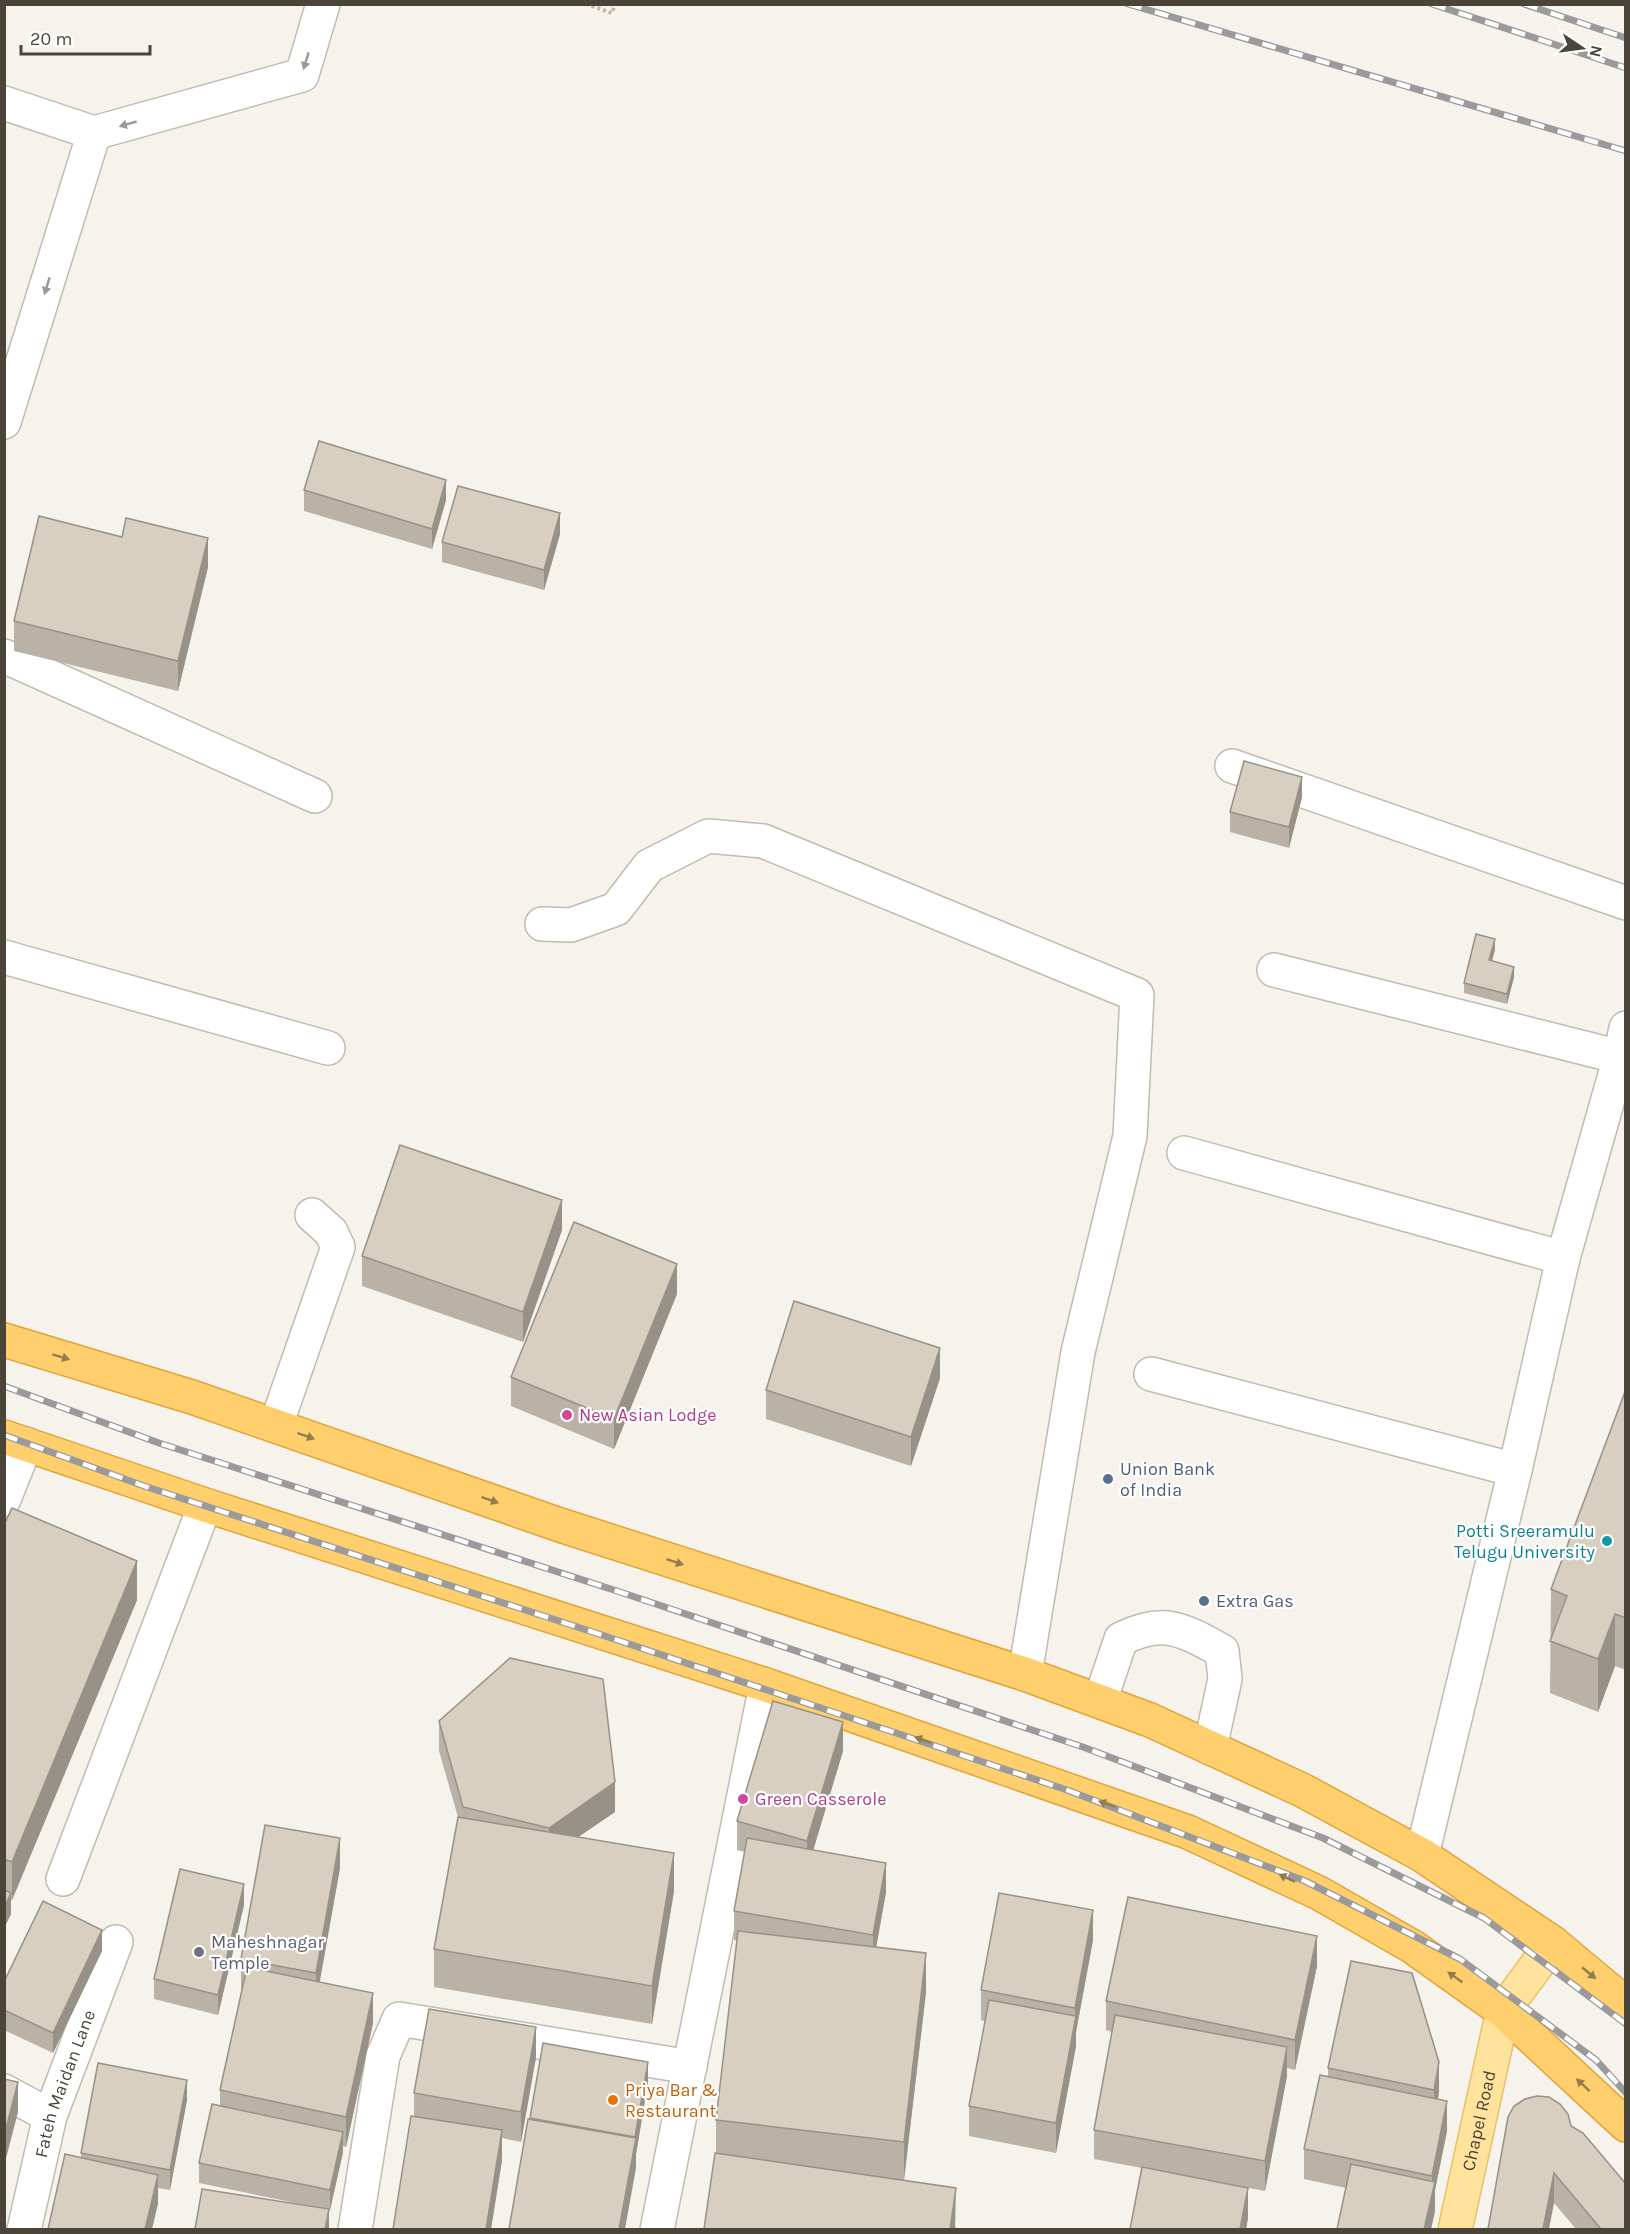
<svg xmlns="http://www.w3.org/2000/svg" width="1630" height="2234" font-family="Karla,sans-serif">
<rect width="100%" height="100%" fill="#f6f3ec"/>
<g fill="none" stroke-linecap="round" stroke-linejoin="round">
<g stroke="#c2bbae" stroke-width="36">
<g id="minor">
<path d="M4,103L94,133"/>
<path d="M4,422L94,133L302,75L323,4"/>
<path d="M4,656L315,796"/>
<path d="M1232,766L1626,903"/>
<path d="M542,924L571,925L616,909L649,866L708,836L763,841L1137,995L1130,1136L1078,1352L1025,1674"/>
<path d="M4,957L328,1048"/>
<path d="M1274,970L1620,1057"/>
<path d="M1184,1153L1563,1258"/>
<path d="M1151,1374L1515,1470"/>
<path d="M276,1425L338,1247L331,1232L312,1215"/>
<path d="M4,1499L26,1444"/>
<path d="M1100,1701L1121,1639C1164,1618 1182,1629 1222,1651L1225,1679L1210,1748"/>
<path d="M1422,1855L1515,1470L1563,1258L1620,1057L1626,1028"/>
<path d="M63,1879L205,1505"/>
<path d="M4,2091L50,2116"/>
<path id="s1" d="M24,2230L50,2116L116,1942"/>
<path d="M355,2230L383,2056L399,2019L690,2067"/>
<path d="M657,2230L766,1685"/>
</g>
</g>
<g stroke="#e6c16a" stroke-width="36">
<g id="major">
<path id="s2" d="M1455,2230L1503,2011L1553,1943"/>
</g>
</g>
<g stroke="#e0a43c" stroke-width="36">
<g id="highway">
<path d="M4,1340L192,1397L560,1525L1025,1674L1150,1720L1302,1790L1422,1855L1553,1943L1626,2004"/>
<path d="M4,1437L205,1505L766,1685L1188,1832L1319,1893L1413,1947L1503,2011L1626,2125"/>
</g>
</g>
<path stroke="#c4b79f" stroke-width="4" stroke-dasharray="3 3" stroke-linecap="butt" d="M586,4L612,13L615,4"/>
<use href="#minor" stroke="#fff" stroke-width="33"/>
<use href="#major" stroke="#ffe39c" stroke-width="33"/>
<use href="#highway" stroke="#ffcf6e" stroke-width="33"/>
<g stroke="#9a9a9a" stroke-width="7">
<g id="rail">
<path d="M1128,4L1626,151"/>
<path d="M1432,4L1626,68"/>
<path d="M1524,4L1626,38"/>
<path d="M4,1386L159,1443L620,1592L1083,1747L1323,1838L1484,1918L1626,2024"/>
<path d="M4,1435L144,1486L605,1636L1067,1790L1305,1881L1460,1959L1596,2060L1626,2093"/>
</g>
</g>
<use href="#rail" stroke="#fff" stroke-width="4.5" stroke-dasharray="14" stroke-linecap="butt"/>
</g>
<g fill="#bab2a6">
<path d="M304,490L446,500L432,549L304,511Z"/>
<path d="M560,534L544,590L442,562V542Z"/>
<path d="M208,567L178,691L14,651V621Z"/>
<path d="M1302,797L1289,848L1230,832V812Z"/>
<path d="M1495,950L1492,961L1514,977L1507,1004L1464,993V983Z"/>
<path d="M562,1230L523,1342L362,1286V1256Z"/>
<path d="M677,1294L614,1449L511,1406V1377Z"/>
<path d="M940,1378L911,1466L766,1419V1390Z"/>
<path d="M1626,1389V1670L1615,1666L1598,1712L1550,1693L1551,1589Z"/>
<path d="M4,1525L137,1600L12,1900H11V1914L4,1928Z"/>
<path d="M439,1721L615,1812L578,1837L674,1891L652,2024L434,1987V1949L458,1817L439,1751Z"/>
<path d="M843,1751L813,1850L886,1892L876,1948L926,1992L904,2180L879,2177L956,2227L955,2229H704L716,2153V2120L737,1941L734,1940V1911L745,1852L737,1850V1821Z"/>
<path d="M340,1868L319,1982L373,2023L346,2147L343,2146V2152L330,2210H329V2229L315,2207L199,2183V2163L220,2106V2090L242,1989H241V1959Z"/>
<path d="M244,1905L218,2015L154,1999V1979Z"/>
<path d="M1093,1940L1076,2032V2046L1056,2153L969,2136V2106L985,2021L981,2020V1990Z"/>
<path d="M102,1951L53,2053L4,2030V1982Z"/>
<path d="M1317,1966L1295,2070L1287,2068V2076L1265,2191L1217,2182L1248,2218L1246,2229H1130L1142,2168L1094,2159V2130L1112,2032L1106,2030V2001Z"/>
<path d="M1412,1973L1439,2092L1438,2099L1447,2131L1435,2190V2211L1431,2229H1337L1346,2188L1304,2179V2149L1328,2076V2068Z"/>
<path d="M543,2043L648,2082L636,2154V2168L530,2120Z"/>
<path d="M536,2057L521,2142L502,2138V2160L491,2229H393L414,2117V2093Z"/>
<path d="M187,2100L170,2190L158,2188V2204L81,2158V2153Z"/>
<path d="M1571,2126L1626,2229H1576L1554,2203L1488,2229Z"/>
</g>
<g fill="#979187">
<path d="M446,480V500L432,549V529Z"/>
<path d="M560,513V534L544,590V570Z"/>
<path d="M208,538V567L178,691V661Z"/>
<path d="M1302,777V797L1289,848V827Z"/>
<path d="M1495,939V950L1489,971V960Z"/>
<path d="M1514,967V977L1507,1004V994Z"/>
<path d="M562,1200V1230L523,1342V1312Z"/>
<path d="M677,1264V1294L614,1449V1419Z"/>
<path d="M940,1348V1378L911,1466V1437Z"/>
<path d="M137,1561V1600L12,1900V1862Z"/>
<path d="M1615,1614V1666L1598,1712V1659Z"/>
<path d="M843,1722V1751L807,1871V1841Z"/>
<path d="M615,1782V1812L549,1857V1828Z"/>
<path d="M340,1838V1868L316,2003V1973Z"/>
<path d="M674,1853V1891L652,2024V1986Z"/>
<path d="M886,1863V1892L873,1965V1935Z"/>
<path d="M244,1884V1905L218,2015V1995Z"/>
<path d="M11,1893V1914L4,1928V1908Z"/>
<path d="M1093,1910V1940L1076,2032V2046L1056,2153V2123L1075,2022V2008Z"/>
<path d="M102,1930V1951L53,2053V2033Z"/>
<path d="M1317,1936V1966L1295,2070V2040Z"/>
<path d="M926,1953V1992L904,2180V2142Z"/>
<path d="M373,1993V2023L346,2147V2117Z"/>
<path d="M536,2027V2057L521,2142V2112Z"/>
<path d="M1287,2047V2076L1265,2191V2161Z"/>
<path d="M648,2062V2082L636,2154V2168L625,2229H619Z"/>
<path d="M1439,2062V2092L1434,2119V2090Z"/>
<path d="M187,2080V2100L170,2190V2170Z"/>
<path d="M18,2082V2112L4,2166V2136Z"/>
<path d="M1447,2101V2131L1435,2190V2211L1431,2229H1424L1432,2196V2176Z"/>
<path d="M502,2130V2160L491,2229H486Z"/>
<path d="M343,2132V2152L330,2210V2190Z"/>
<path d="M1554,2173V2203L1549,2229H1543Z"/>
<path d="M158,2175V2204L152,2229H145Z"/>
<path d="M956,2188L955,2229H950Z"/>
<path d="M1248,2188V2218L1246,2229H1240Z"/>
<path d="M329,2209V2229H325Z"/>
</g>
<g fill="#d8cfc1" stroke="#979187" stroke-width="1.5">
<path d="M319,441L446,480L432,529L304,490Z"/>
<path d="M458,486L560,513L544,570L442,542Z"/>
<path d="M39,516L122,537L126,518L208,538L178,661L14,621Z"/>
<path d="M1244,761L1302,777L1289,827L1230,812Z"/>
<path d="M1476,934L1495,939L1489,960L1514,967L1507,994L1464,983Z"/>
<path d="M400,1145L562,1200L523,1312L362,1256Z"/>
<path d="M574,1222L677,1264L614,1419L511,1377Z"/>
<path d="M794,1301L940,1348L911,1437L766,1390Z"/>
<path d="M1626,1389V1618L1615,1614L1598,1659L1550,1641L1567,1596L1551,1589Z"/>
<path d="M12,1508L137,1561L12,1862L4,1859V1525Z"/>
<path d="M510,1658L603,1679L615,1782L549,1828L463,1807L439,1721Z"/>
<path d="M773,1701L843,1722L807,1841L737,1821Z"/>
<path d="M458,1817L674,1853L652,1986L434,1949Z"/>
<path d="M265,1825L340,1838L316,1973L241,1959Z"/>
<path d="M747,1838L886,1863L873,1935L734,1911Z"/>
<path d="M180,1869L244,1884L218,1995L154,1979Z"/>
<path d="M4,1890L11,1893L4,1908Z"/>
<path d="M999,1893L1093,1910L1075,2008L981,1990Z"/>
<path d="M1128,1897L1317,1936L1295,2040L1106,2001Z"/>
<path d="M43,1901L102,1930L53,2033L4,2010V1982Z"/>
<path d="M738,1931L926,1953L904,2142L716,2120Z"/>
<path d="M1351,1961L1412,1973L1439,2062L1434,2090L1328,2068Z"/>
<path d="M247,1967L373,1993L346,2117L220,2090Z"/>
<path d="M989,2000L1076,2016L1056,2123L969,2106Z"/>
<path d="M429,2009L536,2027L521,2112L414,2093Z"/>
<path d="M1115,2015L1287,2047L1265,2161L1094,2130Z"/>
<path d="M543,2043L648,2062L635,2137L530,2118Z"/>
<path d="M98,2063L187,2080L170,2170L81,2153Z"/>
<path d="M1320,2075L1447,2101L1432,2176L1304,2149Z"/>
<path d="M4,2079L18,2082L4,2136Z"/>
<path d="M1537,2096L1549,2097L1560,2104L1568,2114L1571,2126L1583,2133L1626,2184V2229H1601L1554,2173L1543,2229H1488L1508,2117L1514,2106L1525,2099Z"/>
<path d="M212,2104L343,2132L330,2190L199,2163Z"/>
<path d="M411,2116L502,2130L486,2229H393Z"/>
<path d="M528,2119L636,2138L619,2229H509Z"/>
<path d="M715,2153L956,2188L950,2229H704Z"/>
<path d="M65,2154L158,2175L145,2229H48Z"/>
<path d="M1351,2164L1435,2182L1424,2229H1337Z"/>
<path d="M1142,2167L1248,2188L1240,2229H1130Z"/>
<path d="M202,2189L329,2209L325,2229H195Z"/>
</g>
<defs><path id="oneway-solid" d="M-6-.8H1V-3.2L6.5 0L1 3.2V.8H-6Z" transform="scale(1.5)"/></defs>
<g fill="#9c9892">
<use href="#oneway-solid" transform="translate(306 61) rotate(107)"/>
<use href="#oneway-solid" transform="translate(128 124) rotate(164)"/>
<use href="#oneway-solid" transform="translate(47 286) rotate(107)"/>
</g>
<g fill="#937c4e">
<use href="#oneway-solid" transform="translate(61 1357) rotate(17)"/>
<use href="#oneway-solid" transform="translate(306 1436) rotate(19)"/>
<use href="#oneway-solid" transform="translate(490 1500) rotate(19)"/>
<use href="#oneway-solid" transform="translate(675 1562) rotate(18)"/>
<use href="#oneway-solid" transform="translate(923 1740) rotate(-161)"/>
<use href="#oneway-solid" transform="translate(1107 1804) rotate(-161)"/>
<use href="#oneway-solid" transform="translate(1287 1878) rotate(-155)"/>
<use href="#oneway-solid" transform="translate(1589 1973) rotate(40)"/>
<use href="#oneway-solid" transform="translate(1455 1977) rotate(-145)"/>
<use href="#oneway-solid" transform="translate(1583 2085) rotate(-137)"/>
</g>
<g fill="#d1479c" stroke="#fff" stroke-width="2">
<circle cx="567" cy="1415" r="6"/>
<circle cx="743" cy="1799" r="6"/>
</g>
<g fill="#5c6f8a" stroke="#fff" stroke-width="2">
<circle cx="1108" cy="1479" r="6"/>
<circle cx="1204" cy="1601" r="6"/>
</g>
<circle fill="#0f9aa8" stroke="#fff" stroke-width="2" cx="1607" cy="1541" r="6"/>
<circle fill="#6b7280" stroke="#fff" stroke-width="2" cx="199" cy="1952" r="6"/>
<circle fill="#e8710a" stroke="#fff" stroke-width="2" cx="613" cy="2100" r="6"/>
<g text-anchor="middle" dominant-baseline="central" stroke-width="4.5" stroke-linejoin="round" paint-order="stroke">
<g font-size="18" fill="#b23c85" stroke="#fff" text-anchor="start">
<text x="579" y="1415">New Asian Lodge</text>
<text x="755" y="1799">Green Casserole</text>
</g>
<g font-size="18" fill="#4e5e75" stroke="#fff" text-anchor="start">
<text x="1120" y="1469">Union Bank<tspan x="1120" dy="21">of India</tspan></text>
<text x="1216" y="1601">Extra Gas</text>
</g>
<g font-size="18" fill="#0d838f" stroke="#fff" text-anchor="end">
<text x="1595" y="1531">Potti Sreeramulu<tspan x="1595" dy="21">Telugu University</tspan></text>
</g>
<g font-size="18" fill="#5b616d" stroke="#fff" text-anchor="start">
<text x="211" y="1942">Maheshnagar<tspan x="211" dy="21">Temple</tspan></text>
</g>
<g font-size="18" fill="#4b4439" stroke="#fff">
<text stroke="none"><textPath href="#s1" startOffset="152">Fateh Maidan Lane</textPath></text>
<text stroke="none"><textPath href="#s2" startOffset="112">Chapel Road</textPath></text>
</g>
<g font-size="18" fill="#c56008" stroke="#fff" text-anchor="start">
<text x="625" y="2090">Priya Bar &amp;<tspan x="625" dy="21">Restaurant</tspan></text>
</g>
</g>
<rect width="1630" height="2234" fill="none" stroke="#4b4439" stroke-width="12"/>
<g transform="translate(1582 48) rotate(103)" stroke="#ffffff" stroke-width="4.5" paint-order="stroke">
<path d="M0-4.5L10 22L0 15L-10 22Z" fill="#4b4439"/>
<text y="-9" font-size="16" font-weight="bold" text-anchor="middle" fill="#4b4439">N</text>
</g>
<path d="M21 45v9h129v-9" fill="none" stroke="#4b4439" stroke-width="3"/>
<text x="30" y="45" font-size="18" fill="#4b4439" stroke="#ffffff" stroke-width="4.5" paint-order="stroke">20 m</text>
</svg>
